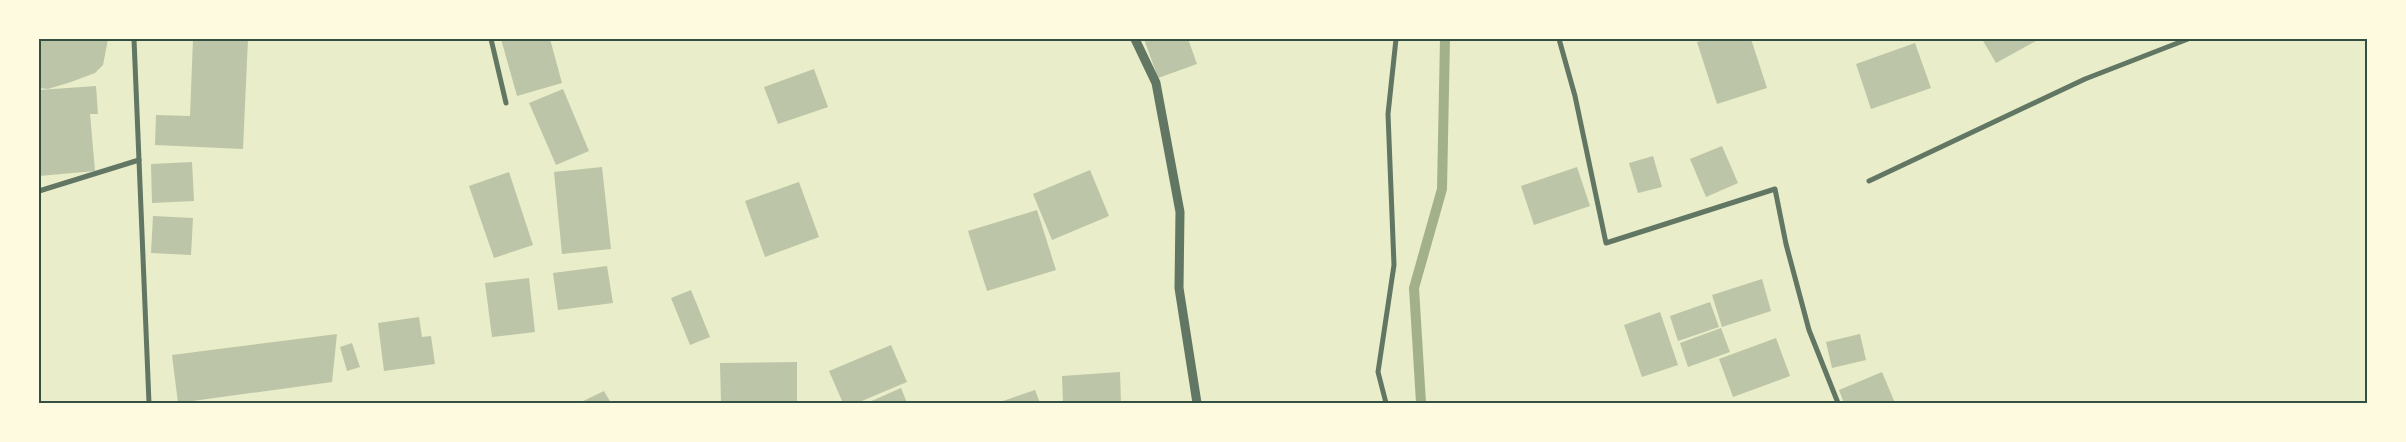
<svg xmlns="http://www.w3.org/2000/svg" width="2406" height="442" font-family="'Archivo Narrow',sans-serif">
<rect width="100%" height="100%" fill="#e9edc9"/>
<g fill="none" stroke-linecap="round" stroke-linejoin="round">
<path stroke="#a3b18a" stroke-width="10" d="M1421,403L1414,288L1442,189L1445,39"/>
</g>
<g fill="#bcc5a7">
<path d="M39,39H108L103,65L95,73L71,82L48,89L39,88Z"/>
<path d="M193,39H248L243,149L155,145L156,115L190,116Z"/>
<path d="M501,39H550L562,83L517,96Z"/>
<path d="M1144,39H1188L1197,64L1158,78Z"/>
<path d="M1708,39H1751L1767,88L1717,104L1697,42Z"/>
<path d="M1982,39H2034L2036,41L1996,63Z"/>
<path d="M1915,43L1931,88L1871,109L1856,64Z"/>
<path d="M814,69L828,107L778,124L764,87Z"/>
<path d="M96,86L98,114H90L95,171L39,176V90Z"/>
<path d="M563,89L589,151L556,165L529,103Z"/>
<path d="M1722,146L1738,183L1706,197L1690,159Z"/>
<path d="M1653,156L1662,187L1638,193L1629,163Z"/>
<path d="M192,162L194,201L152,203L151,164Z"/>
<path d="M602,167L611,249L562,254L554,172Z"/>
<path d="M1577,167L1590,206L1534,225L1521,186Z"/>
<path d="M1090,170L1109,216L1052,240L1033,194Z"/>
<path d="M509,172L533,245L494,258L469,186Z"/>
<path d="M799,182L819,237L765,257L745,201Z"/>
<path d="M1037,210L1056,270L987,291L968,231Z"/>
<path d="M153,216L193,218L191,255L151,253Z"/>
<path d="M607,266L613,303L558,310L553,273Z"/>
<path d="M529,278L535,332L492,337L485,283Z"/>
<path d="M1762,279L1771,311L1722,327L1712,295Z"/>
<path d="M691,290L710,337L690,345L671,298Z"/>
<path d="M1710,302L1719,327L1678,341L1670,316Z"/>
<path d="M1660,312L1678,365L1642,377L1624,325Z"/>
<path d="M419,317L422,337L431,336L435,364L384,371L378,323Z"/>
<path d="M1721,328L1730,352L1688,367L1680,343Z"/>
<path d="M337,334L332,382L178,403L172,355Z"/>
<path d="M1860,334L1866,360L1832,368L1826,342Z"/>
<path d="M1776,338L1790,376L1733,397L1719,359Z"/>
<path d="M352,343L360,367L347,371L340,347Z"/>
<path d="M891,345L907,382L857,403H843L829,371Z"/>
<path d="M797,362V403H721L720,363Z"/>
<path d="M1120,372L1121,403H1063L1062,376Z"/>
<path d="M1882,372L1895,403H1844L1839,390Z"/>
<path d="M901,388L907,403H867Z"/>
<path d="M1035,390L1040,403H1003V401Z"/>
<path d="M604,391L611,403H579Z"/>
</g>
<g fill="none" stroke-linecap="round" stroke-linejoin="round">
<g stroke="#617663" stroke-width="5">
<path d="M134,39L149,403"/>
<path d="M491,39L506,103"/>
<path d="M1559,39L1575,96L1606,243L1775,189L1786,244L1809,330L1838,403"/>
<path d="M1869,181L2085,79L2188,39"/>
<path d="M39,191L139,160"/>
<path d="M1386,403L1378,372L1394,265L1388,114L1396,39"/>
</g>
<path stroke="#617663" stroke-width="9" d="M1135,39L1156,83L1180,212L1179,288L1197,403"/>
</g>
<rect width="2406" height="442" fill="none" stroke="#fefae0" stroke-width="80"/>
<rect x="40" y="40" width="2326" height="362" fill="none" stroke="#344e41" stroke-width="2"/>
</svg>
